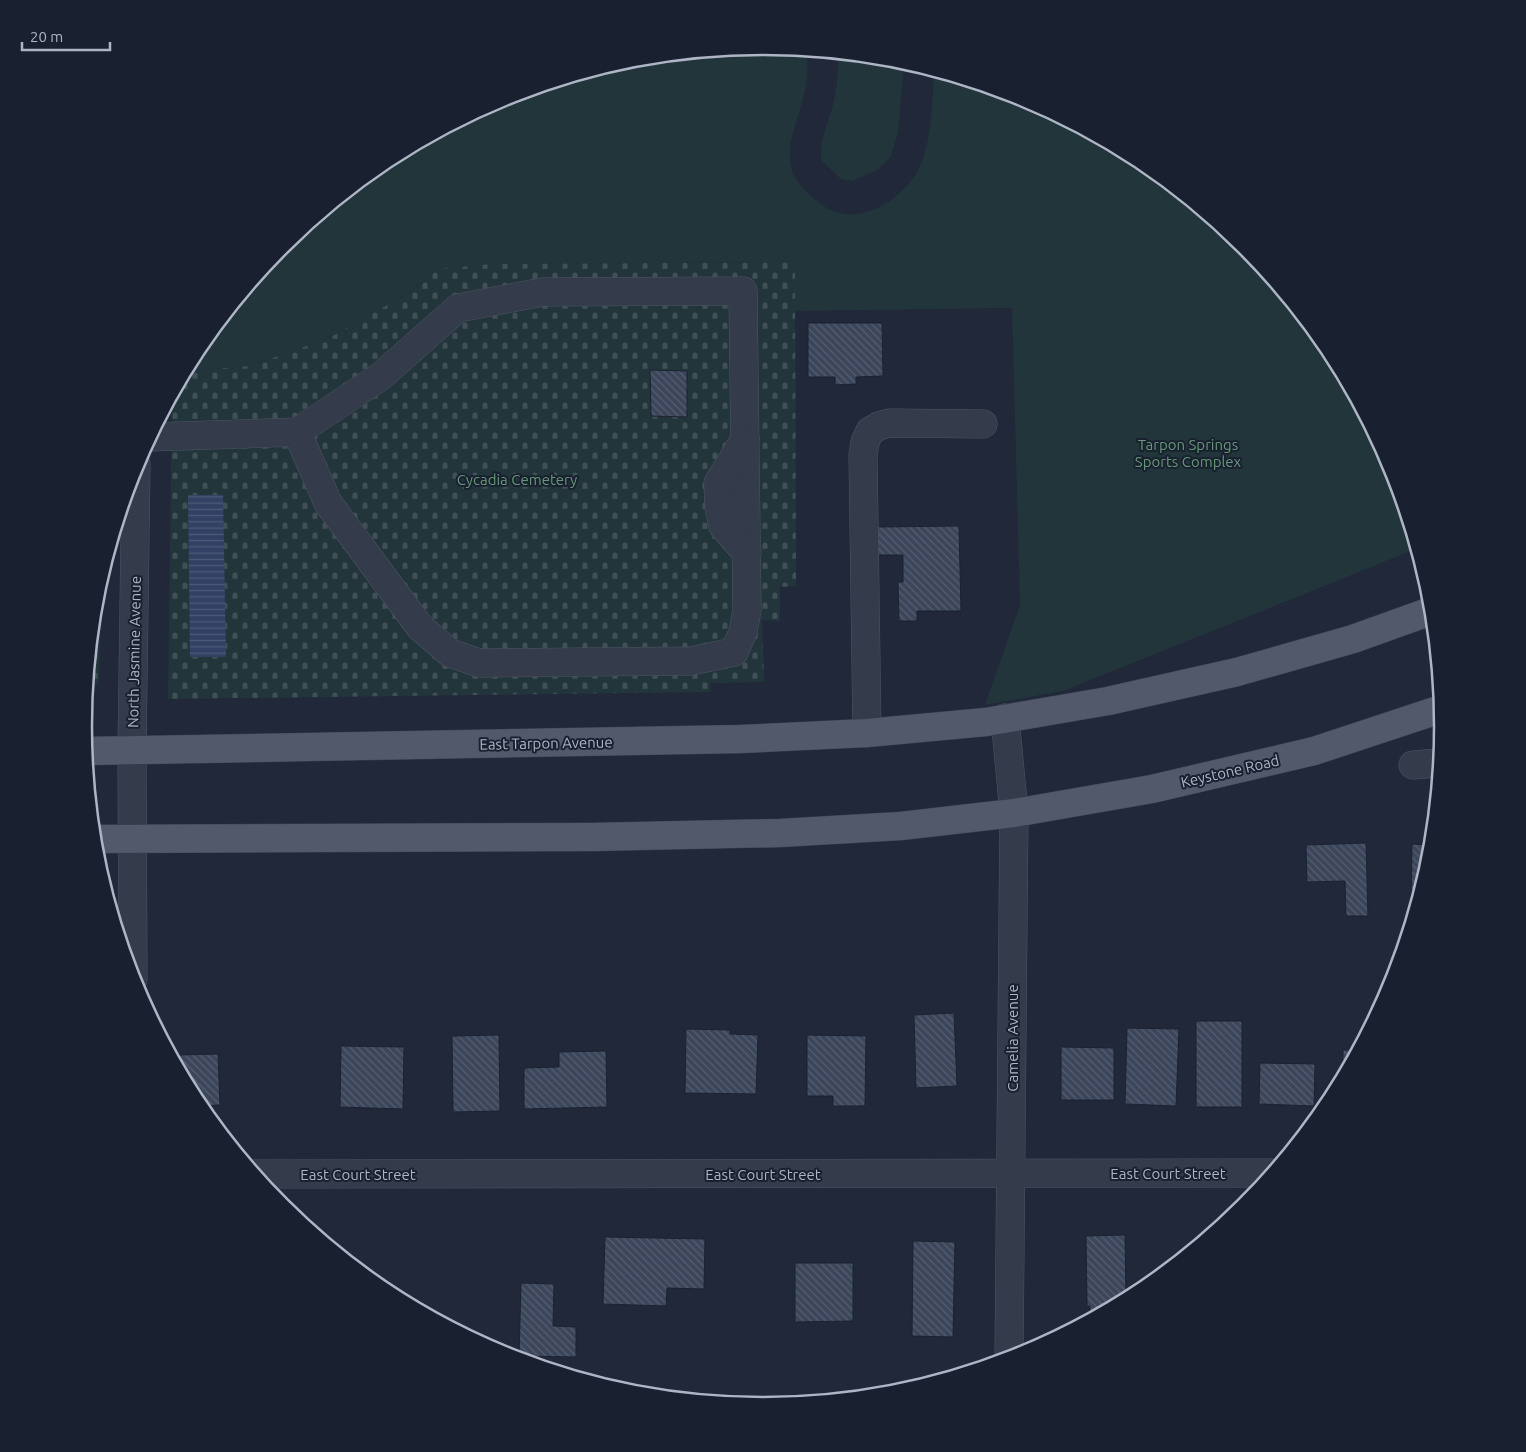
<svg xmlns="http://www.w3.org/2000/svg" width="1526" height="1452" font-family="Ubuntu,sans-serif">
<defs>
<pattern id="wetland-marsh" width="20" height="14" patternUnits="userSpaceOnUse" patternTransform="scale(1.25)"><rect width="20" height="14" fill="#22353b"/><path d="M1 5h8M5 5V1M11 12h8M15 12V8" fill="none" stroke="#405056"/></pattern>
<pattern id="cemetery-stones" width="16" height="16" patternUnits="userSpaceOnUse" patternTransform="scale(1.25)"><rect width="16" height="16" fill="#22353b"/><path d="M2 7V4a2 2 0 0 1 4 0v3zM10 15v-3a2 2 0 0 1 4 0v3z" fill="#405056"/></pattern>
<pattern id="water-rules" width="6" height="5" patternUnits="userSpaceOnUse" patternTransform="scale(1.25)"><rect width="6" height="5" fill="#324163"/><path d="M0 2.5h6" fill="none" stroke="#4d5a78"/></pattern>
<pattern id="building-back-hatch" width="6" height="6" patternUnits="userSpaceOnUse" patternTransform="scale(1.25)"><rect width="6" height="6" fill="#3c465a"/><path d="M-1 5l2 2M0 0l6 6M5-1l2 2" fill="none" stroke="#565e70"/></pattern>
</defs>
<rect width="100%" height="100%" fill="#20283a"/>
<g fill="#22353b">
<path d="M763,46L806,50C809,67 807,83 803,99C797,123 785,145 792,170C795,181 804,189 812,197C818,201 824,207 830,210C863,225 901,199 917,172C932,145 932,101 934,71L1023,98L1141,161L1244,246L1328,349L1391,466L1416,549L1063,691L985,705L1020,605L1012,308L795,311V262L490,264L439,269L412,291L329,338L250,366L186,371L198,348L265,267L301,252L305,227L386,161L503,98L631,59Z"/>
<path d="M837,54L896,59L904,62L898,133L891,156L884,164L876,171L852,181L841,179L821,160C819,142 827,126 832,109C836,92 840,71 837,54Z"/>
</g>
<path fill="url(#wetland-marsh)" d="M305,227L301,252L265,267L283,245Z"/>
<g fill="url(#cemetery-stones)">
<path d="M795,262L796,586L780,587V621L762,620L764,682L710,683L711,692L168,699L172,397L186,371L250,366L329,338L412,291L439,269L490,264Z"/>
<path d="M101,578L99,682L86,695L96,593Z"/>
</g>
<path fill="url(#water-rules)" d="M188,495H223L226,657H190Z"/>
<g fill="url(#building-back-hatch)" stroke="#1b2231">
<path d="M808,323H882L883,376L856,377V384L835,385V377H808Z"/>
<path d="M650,370L687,371V417L651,416Z"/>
<path d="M959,526L961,611H917V621H899L898,582H903V555H878L877,527Z"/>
<path d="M1366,843L1368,916H1346L1345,881L1307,882L1306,845Z"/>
<path d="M1412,844L1431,845L1430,859L1417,900H1411Z"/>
<path d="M954,1013L957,1086L916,1088L914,1015Z"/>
<rect x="1196" y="1021" width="46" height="86"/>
<path d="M1127,1028L1179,1029L1176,1106L1125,1104Z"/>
<path d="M686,1029L730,1030V1034L758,1035L756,1094L685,1093Z"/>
<path d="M499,1035L500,1111L453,1112L452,1036Z"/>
<path d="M807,1035L866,1036L865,1106H833V1096H807Z"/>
<path d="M341,1046L404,1047L403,1109L340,1107Z"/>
<path d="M1061,1047L1114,1048V1100H1061Z"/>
<path d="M1343,1050H1357L1343,1076Z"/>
<path d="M606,1051L607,1107L524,1109V1068L559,1067V1052Z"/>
<path d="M218,1054L220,1105L200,1106L180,1070L179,1055Z"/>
<path d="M1260,1063L1315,1064L1314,1106L1259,1104Z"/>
<path d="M1125,1235L1126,1299L1090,1318V1306H1087L1086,1236Z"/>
<path d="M605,1237L705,1239L704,1289L667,1288L666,1306L603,1304Z"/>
<path d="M913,1241L955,1242L953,1337L912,1336Z"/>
<path d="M795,1263H853V1321L795,1322Z"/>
<path d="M521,1283L554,1284L553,1326L576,1327V1357L519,1356Z"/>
</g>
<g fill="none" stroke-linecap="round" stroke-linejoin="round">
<g stroke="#4e5565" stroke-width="29">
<g id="minor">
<path d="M151,437L297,432L380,377L458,308L543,292L743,291L747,610L743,632L734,652L691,661L479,663L450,653L420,627L328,503L297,432"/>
<path d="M745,439L718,483L719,507L723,526L747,553"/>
<path d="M1005,718L1014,813L1009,1358"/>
<path d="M867,733L863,455L865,442L870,431L879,426L889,423L983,424"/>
<path d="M1413,765L1439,763"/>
<path d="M133,979L132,751L136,464"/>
<path d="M255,1174L1271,1173"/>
</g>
</g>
<g stroke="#3d4454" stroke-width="29">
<g id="major">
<path d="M86,751L741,739L867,733L986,722L1108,701L1237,672L1353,639L1431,611"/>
<path d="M94,839L592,837L780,833L901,826L1014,813L1152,789L1314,751L1441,709"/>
</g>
</g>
<use href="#minor" stroke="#343b4a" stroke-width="28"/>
<use href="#major" stroke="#52596b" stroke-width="28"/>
</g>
<g text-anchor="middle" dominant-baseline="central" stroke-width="4" stroke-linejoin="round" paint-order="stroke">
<g font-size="15" fill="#659876" stroke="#19202f">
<text x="1188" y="444">Tarpon Springs<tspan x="1188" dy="17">Sports Complex</tspan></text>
<text x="517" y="479">Cycadia Cemetery</text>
</g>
<g font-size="15" fill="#aeb5c7" stroke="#19202f">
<text transform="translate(134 652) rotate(-89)">North Jasmine Avenue</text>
<text transform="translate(546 743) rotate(-1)">East Tarpon Avenue</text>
<text transform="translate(1230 771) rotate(-13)">Keystone Road</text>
<text transform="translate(1012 1038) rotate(-90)">Camelia Avenue</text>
<text x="1168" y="1173">East Court Street</text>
<text x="358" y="1174">East Court Street</text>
<text x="763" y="1174">East Court Street</text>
</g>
</g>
<path d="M0 0H1526V1452H0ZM92 726a671 671 0 1 1 1342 0a671 671 0 1 1-1342 0Z" fill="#19202f" fill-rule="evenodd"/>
<path fill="none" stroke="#aeb5c7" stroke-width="2.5" d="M92 726a671 671 0 1 1 1342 0a671 671 0 1 1-1342 0Z"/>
<path d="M22 42v8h88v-8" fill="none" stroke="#aeb5c7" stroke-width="2.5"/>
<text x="30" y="42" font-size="15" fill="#aeb5c7" stroke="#19202f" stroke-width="4" paint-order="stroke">20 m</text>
</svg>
